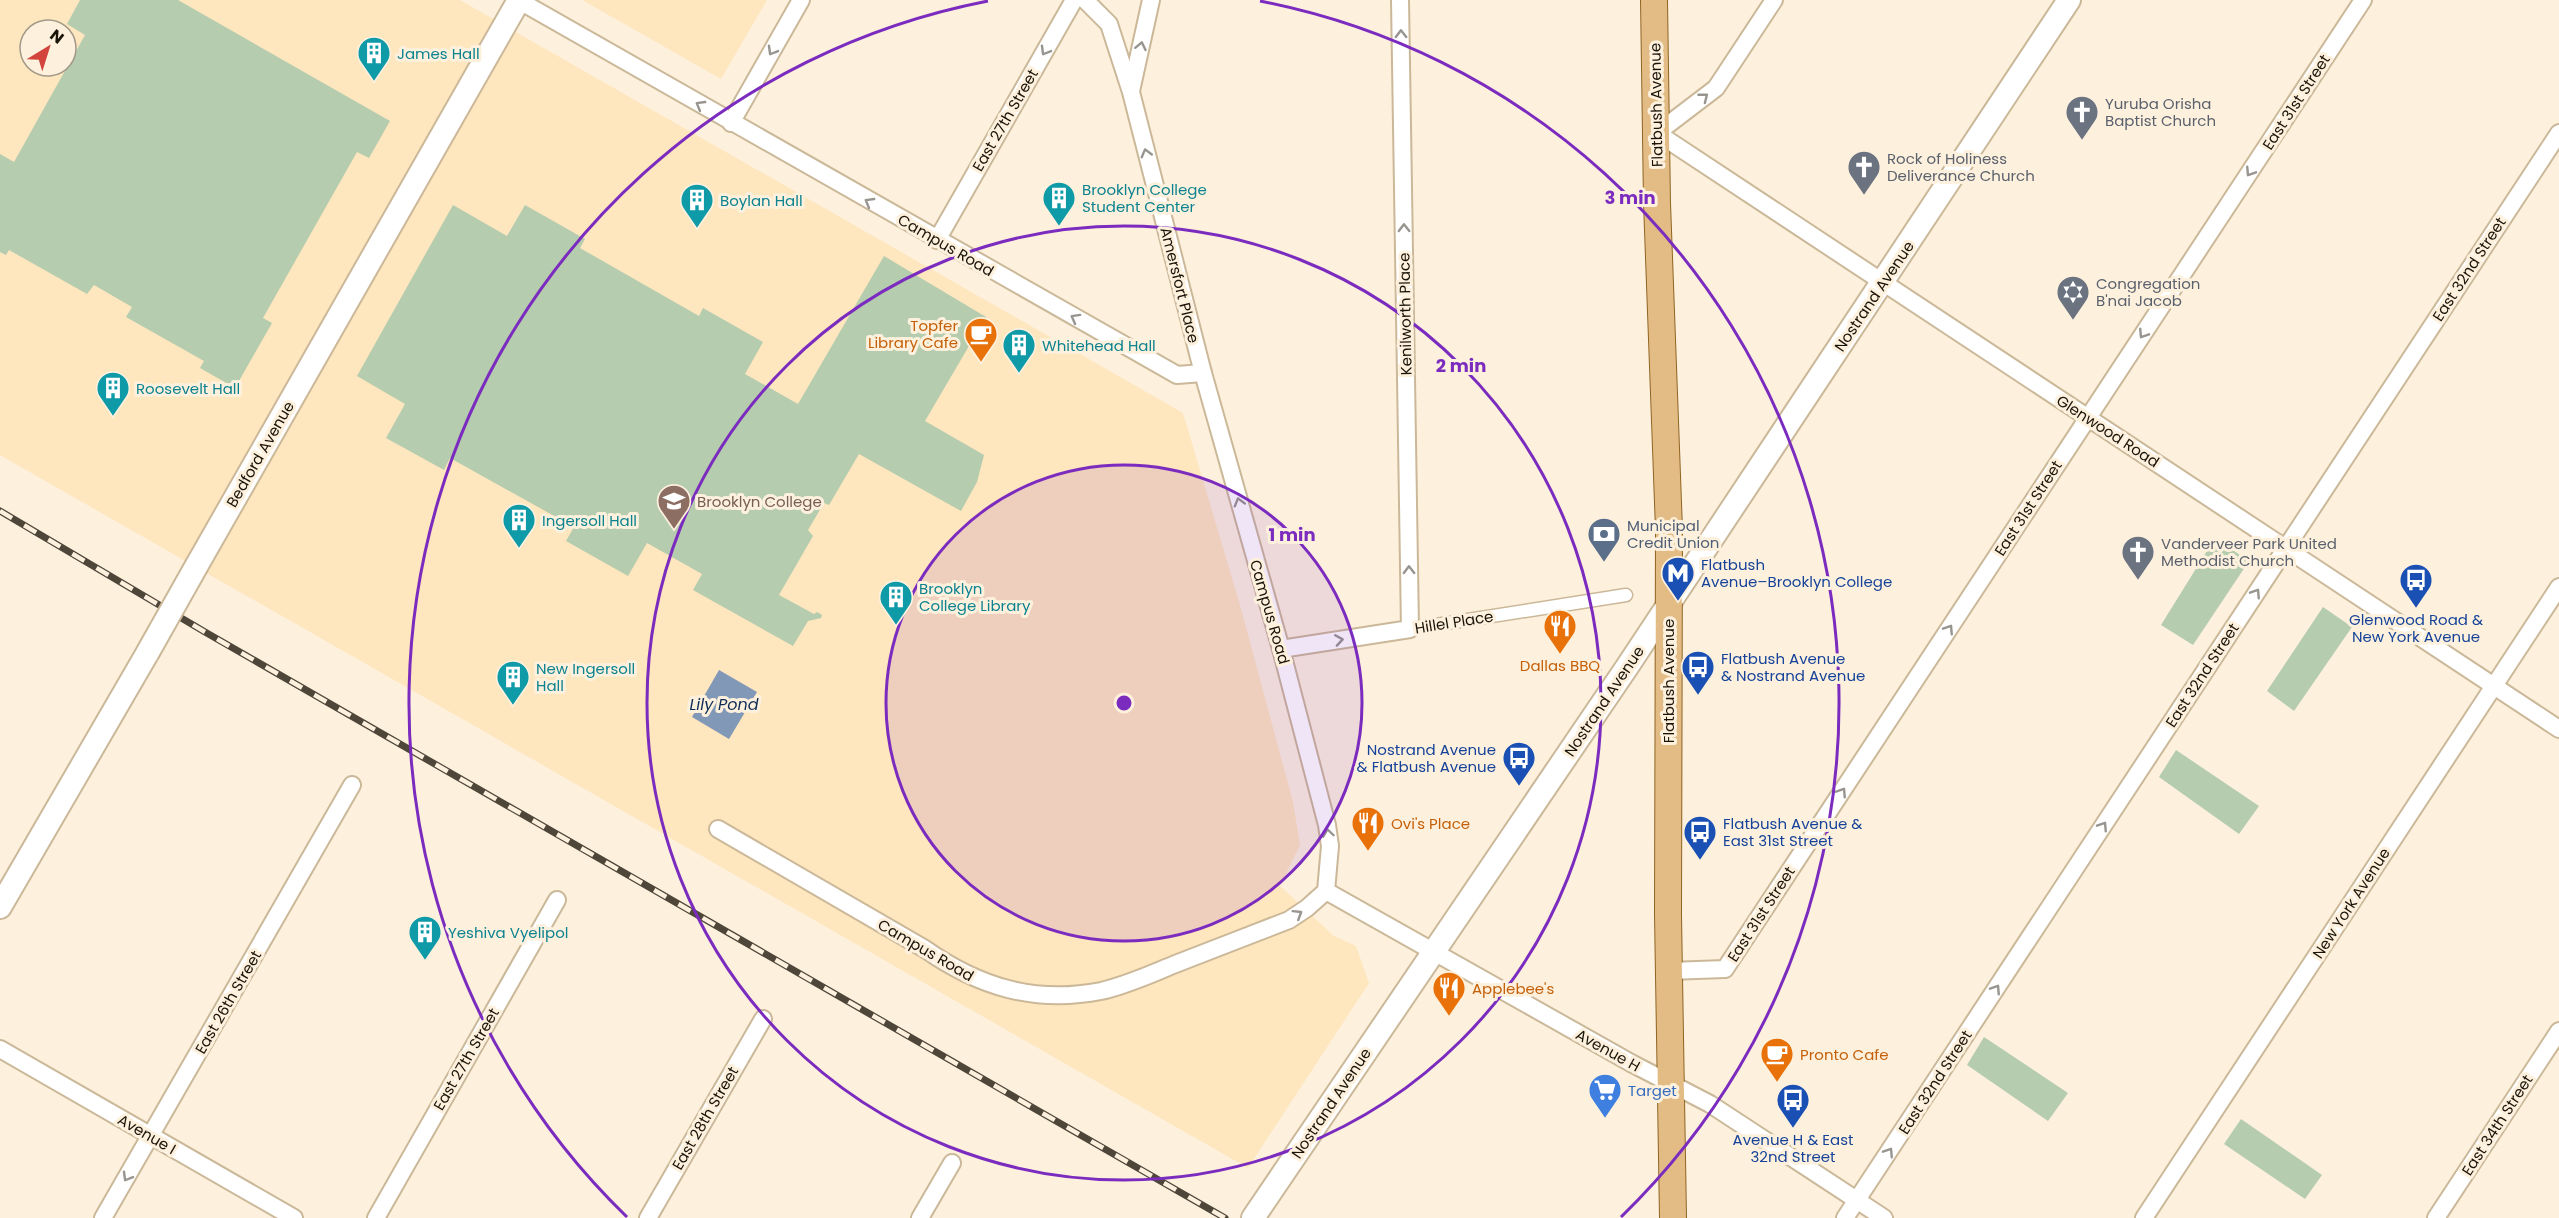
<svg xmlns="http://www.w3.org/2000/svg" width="2559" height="1218" font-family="Poppins,sans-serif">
<rect width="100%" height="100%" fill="#fdf1de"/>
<g fill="#fee6be" fill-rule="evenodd">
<path d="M0,0H460L1183,413L1240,605L1293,802L1300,845L1280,886L1334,936L1356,946L1369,983L1248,1168L0,455ZM30,30H66V66H30Z"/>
<path d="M582,0H767L721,79Z"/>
</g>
<g fill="#b5ccaf">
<path d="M80,0H178L390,121L369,158L357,152L263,318L272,323L235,388L200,368L204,361L126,317L132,307L94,285L87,294L9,250L6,255L0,252V154L14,162L85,35L67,24Z"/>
<path d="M453,205L507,236L525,205L585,239L580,248L699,316L703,308L763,342L745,374L798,404L884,256L986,317L925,421L984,455L977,482L961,511L859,454L829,505L824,503L808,530L813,536L779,595L814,614L817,612L822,615L821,618L808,621L793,646L693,590L702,574L647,543L628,576L566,541L574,527L450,458L444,470L386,438L405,404L357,376Z"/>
<path d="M2215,538L2249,561L2193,645L2161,625Z"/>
<path d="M2323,607L2352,627L2294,711L2267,691Z"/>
<path d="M2176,750L2259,806L2239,834L2159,777Z"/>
<path d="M1984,1037L2068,1093L2048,1121L1967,1065Z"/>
<path d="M2241,1119L2322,1175L2305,1199L2224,1144Z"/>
</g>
<path fill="#8298b7" d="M719,670L757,692L729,739L692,717Z"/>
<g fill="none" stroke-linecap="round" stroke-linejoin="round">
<g stroke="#cbb899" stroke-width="15">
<path id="pedestrian" d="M1410,629L1626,595"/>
</g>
<g stroke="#cbb899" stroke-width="20">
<g id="minor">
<path d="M518,0L1177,375L1203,373"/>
<path d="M1774,0L1716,88L1657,133L2559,729"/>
<path d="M1131,91L1151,0"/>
<path d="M731,123L801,0"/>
<path d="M937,240L1074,0"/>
<path d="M1281,649L1410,629L1400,0"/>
<path d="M718,829L925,949C979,987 1035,1004 1101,991C1128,985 1153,973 1178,963C1215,949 1252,934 1289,920L1307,908L1326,891L1330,846L1327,825L1281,649L1203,373L1131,92L1109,24L1085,0"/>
<path d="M1326,891L1631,1063L1710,1104L1884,1218"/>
<path d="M1669,971L1725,969L2363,0"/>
<path d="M0,1049L294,1218"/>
<path d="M103,1218L352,785"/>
<path d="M376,1218L557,900"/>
<path d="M648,1218L763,1019"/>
<path d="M920,1218L952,1163"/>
<path d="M1845,1218L2559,133"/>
<path d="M2144,1218L2559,587"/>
<path d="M2436,1218L2559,1031"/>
</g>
</g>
<g stroke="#cbb899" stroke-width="26">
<g id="secondary">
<path d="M197,565L519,0"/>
<path d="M0,907L148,652"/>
<path d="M1253,1218L1627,667L2069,0"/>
</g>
</g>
<g stroke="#906423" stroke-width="28">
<path id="primary" d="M1654,0L1657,203L1669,530L1668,915L1673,1218"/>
</g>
<use href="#pedestrian" stroke="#fff" stroke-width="12"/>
<use href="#minor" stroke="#fff" stroke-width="16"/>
<use href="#secondary" stroke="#fff" stroke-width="22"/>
<use href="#primary" stroke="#e2bc84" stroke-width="26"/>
<g stroke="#4e4639" stroke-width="7">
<path id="rail" d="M0,511L205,632L1225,1218"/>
</g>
<use href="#rail" stroke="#fdf1de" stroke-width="4.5" stroke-dasharray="14" stroke-linecap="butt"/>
<g stroke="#cbb899" stroke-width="26" stroke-linecap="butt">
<path id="secondary-bridge" d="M148,652L197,565"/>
</g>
<use href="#secondary-bridge" stroke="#fff" stroke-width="22"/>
</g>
<defs><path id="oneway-chevron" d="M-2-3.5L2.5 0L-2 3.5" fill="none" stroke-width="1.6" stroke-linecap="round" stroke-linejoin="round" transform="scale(1.5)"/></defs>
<g stroke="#989590">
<use href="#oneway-chevron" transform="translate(1401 34) rotate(-91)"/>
<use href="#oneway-chevron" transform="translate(1141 46) rotate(-78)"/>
<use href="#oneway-chevron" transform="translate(772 51) rotate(120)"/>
<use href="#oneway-chevron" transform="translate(1045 51) rotate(120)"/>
<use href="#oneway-chevron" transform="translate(1704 97) rotate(-38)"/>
<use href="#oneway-chevron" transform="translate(700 105) rotate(-150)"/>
<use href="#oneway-chevron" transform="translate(1146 153) rotate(-105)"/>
<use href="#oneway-chevron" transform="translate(2250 172) rotate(123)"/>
<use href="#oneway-chevron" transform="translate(869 202) rotate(-150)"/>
<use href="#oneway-chevron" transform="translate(1404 228) rotate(-91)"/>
<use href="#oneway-chevron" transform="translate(1075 318) rotate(-151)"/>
<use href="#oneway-chevron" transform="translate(2143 334) rotate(123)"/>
<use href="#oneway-chevron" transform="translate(1239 502) rotate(-106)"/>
<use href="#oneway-chevron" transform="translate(1409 570) rotate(-91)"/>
<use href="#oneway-chevron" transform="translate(2256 593) rotate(-57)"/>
<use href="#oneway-chevron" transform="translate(1949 629) rotate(-57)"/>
<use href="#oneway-chevron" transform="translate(1339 640) rotate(-9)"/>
<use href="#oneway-chevron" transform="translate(1842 792) rotate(-57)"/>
<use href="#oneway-chevron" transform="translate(2103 826) rotate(-57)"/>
<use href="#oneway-chevron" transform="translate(1328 833) rotate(-98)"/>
<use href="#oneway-chevron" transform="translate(1298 914) rotate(-32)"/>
<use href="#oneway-chevron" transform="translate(1996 989) rotate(-57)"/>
<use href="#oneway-chevron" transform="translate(1889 1152) rotate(-57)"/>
<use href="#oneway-chevron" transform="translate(127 1177) rotate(120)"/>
</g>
<circle cx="1124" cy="703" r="238" fill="#7b2cbf" fill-opacity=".12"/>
<g fill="none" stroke="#7b2cbf" stroke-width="3">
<circle cx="1124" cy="703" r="238"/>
<circle cx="1124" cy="703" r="477"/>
<path d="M627 1217A715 715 0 0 1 988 1M1260 1A715 715 0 0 1 1621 1217"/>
</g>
<defs>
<g id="building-pin" transform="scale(1.725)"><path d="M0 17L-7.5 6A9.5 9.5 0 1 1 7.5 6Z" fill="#0f9aa8" stroke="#fdf1de"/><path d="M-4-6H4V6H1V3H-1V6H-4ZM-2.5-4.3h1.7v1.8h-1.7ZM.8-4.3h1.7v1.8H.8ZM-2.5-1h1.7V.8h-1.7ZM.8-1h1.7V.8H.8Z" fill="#fff"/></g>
<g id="church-pin" transform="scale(1.725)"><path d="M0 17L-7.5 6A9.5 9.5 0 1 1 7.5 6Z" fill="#6b7280" stroke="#fdf1de"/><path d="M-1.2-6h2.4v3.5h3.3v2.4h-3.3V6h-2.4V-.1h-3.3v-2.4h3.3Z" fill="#fff"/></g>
<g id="synagogue-pin" transform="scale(1.725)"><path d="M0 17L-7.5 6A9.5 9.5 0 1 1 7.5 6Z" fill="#6b7280" stroke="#fdf1de"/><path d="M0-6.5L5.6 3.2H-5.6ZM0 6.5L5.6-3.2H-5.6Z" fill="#fff"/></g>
<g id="cafe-pin" transform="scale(1.725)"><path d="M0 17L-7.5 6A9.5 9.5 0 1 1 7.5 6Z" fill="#e8710a" stroke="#fdf1de"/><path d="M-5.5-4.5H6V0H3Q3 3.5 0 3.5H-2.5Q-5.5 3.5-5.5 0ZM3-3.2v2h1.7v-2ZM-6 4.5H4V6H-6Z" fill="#fff"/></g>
<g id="university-pin" transform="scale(1.725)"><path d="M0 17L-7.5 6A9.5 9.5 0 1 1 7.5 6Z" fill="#8d6e63" stroke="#fdf1de"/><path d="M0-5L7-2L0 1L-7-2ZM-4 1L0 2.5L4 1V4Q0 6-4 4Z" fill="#fff"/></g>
<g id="bank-pin" transform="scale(1.725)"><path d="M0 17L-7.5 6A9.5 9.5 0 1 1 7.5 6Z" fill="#5c6f8a" stroke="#fdf1de"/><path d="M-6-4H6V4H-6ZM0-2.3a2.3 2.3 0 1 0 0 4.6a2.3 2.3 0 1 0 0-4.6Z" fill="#fff"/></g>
<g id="metro-pin" transform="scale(1.725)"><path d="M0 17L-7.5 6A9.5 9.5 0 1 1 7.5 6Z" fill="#1a4fb4" stroke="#fdf1de"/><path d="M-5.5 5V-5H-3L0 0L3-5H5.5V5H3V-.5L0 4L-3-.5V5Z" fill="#fff"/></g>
<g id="bus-pin" transform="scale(1.725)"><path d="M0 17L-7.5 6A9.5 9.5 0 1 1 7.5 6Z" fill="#1a4fb4" stroke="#fdf1de"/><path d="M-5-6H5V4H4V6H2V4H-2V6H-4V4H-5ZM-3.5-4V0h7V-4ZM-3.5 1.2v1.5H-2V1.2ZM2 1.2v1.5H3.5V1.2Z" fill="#fff"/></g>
<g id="restaurant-pin" transform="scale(1.725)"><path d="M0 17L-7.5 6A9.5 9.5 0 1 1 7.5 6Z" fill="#e8710a" stroke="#fdf1de"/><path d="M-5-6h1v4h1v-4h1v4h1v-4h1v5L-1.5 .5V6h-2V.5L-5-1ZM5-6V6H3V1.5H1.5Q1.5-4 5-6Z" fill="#fff"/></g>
<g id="supermarket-pin" transform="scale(1.725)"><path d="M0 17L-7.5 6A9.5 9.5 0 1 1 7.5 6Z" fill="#3f7fe0" stroke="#fdf1de"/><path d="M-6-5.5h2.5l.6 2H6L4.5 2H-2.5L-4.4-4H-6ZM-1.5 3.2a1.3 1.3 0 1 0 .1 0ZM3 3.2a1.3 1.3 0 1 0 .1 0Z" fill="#fff"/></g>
</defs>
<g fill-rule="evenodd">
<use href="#building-pin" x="374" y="53"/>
<use href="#church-pin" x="2082" y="112"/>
<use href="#church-pin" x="1864" y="167"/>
<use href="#building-pin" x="1059" y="198"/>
<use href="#building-pin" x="697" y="200"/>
<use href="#synagogue-pin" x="2073" y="292"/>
<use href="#cafe-pin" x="981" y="334"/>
<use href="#building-pin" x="1019" y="345"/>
<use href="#building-pin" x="113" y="388"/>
<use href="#university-pin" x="674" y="501"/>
<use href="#building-pin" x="519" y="520"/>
<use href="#bank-pin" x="1604" y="534"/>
<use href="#church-pin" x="2138" y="552"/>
<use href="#metro-pin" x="1678" y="573"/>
<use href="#bus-pin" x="2416" y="580"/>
<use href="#building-pin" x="896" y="597"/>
<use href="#restaurant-pin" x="1560" y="626"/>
<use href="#bus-pin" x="1698" y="667"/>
<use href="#building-pin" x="513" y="677"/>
<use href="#bus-pin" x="1519" y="758"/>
<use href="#restaurant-pin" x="1368" y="823"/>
<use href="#bus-pin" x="1700" y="832"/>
<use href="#building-pin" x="425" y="932"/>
<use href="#restaurant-pin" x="1449" y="988"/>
<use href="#cafe-pin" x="1777" y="1054"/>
<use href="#supermarket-pin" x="1605" y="1090"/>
<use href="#bus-pin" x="1793" y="1100"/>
</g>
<g text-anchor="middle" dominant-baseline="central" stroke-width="6" stroke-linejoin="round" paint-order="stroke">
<g font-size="15" fill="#0d838f" stroke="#fdf1de" text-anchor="start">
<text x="397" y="53">James Hall</text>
<text x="1082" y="189">Brooklyn College<tspan x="1082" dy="17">Student Center</tspan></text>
<text x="720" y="200">Boylan Hall</text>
<text x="1042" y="345">Whitehead Hall</text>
<text x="136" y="388">Roosevelt Hall</text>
<text x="542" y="520">Ingersoll Hall</text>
<text x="919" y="588">Brooklyn<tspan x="919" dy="17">College Library</tspan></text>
<text x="536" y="668">New Ingersoll<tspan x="536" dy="17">Hall</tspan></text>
<text x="448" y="932">Yeshiva Vyelipol</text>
</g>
<g font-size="15" fill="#1a1308" stroke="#fdf1de">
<text transform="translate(2296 102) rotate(-57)">East 31st Street</text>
<text transform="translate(1656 105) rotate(-91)">Flatbush Avenue</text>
<text transform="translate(1005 120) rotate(-60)">East 27th Street</text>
<text transform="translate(946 245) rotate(30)">Campus Road</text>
<text transform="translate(2469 269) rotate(-57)">East 32nd Street</text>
<text transform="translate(1180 285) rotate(76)">Amersfort Place</text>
<text transform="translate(1874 296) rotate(-56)">Nostrand Avenue</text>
<text transform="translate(1405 314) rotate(-91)">Kenilworth Place</text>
<text transform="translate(2108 431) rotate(33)">Glenwood Road</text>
<text transform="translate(260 454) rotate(-60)">Bedford Avenue</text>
<text transform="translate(2028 508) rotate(-57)">East 31st Street</text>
<text transform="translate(1270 612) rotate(74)">Campus Road</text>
<text transform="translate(1454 622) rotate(-9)">Hillel Place</text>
<text transform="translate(2202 675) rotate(-57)">East 32nd Street</text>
<text transform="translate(1668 681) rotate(-90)">Flatbush Avenue</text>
<text transform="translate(1604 701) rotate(-56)">Nostrand Avenue</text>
<text transform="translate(2351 903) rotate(-57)">New York Avenue</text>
<text transform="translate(1761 914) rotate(-57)">East 31st Street</text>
<text transform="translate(926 950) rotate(30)">Campus Road</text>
<text transform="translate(228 1002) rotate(-60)">East 26th Street</text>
<text transform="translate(1608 1050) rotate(29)">Avenue H</text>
<text transform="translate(466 1059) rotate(-60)">East 27th Street</text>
<text transform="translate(1935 1082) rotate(-57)">East 32nd Street</text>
<text transform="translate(1331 1103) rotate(-56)">Nostrand Avenue</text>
<text transform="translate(705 1118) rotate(-60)">East 28th Street</text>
<text transform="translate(2497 1125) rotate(-57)">East 34th Street</text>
<text transform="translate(147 1134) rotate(30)">Avenue I</text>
</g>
<g font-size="15" fill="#5b616d" stroke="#fdf1de" text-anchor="start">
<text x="2105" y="103">Yuruba Orisha<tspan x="2105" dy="17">Baptist Church</tspan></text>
<text x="1887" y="158">Rock of Holiness<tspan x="1887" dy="17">Deliverance Church</tspan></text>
<text x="2096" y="283">Congregation<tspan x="2096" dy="17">B'nai Jacob</tspan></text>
<text x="2161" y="543">Vanderveer Park United<tspan x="2161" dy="17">Methodist Church</tspan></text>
</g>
<g font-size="15" fill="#c56008" stroke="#fdf1de" text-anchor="start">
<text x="958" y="325" text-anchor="end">Topfer<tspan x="958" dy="17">Library Cafe</tspan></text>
<text x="1560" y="665" text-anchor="middle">Dallas BBQ</text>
<text x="1391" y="823">Ovi's Place</text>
<text x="1472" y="988">Applebee's</text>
<text x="1800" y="1054">Pronto Cafe</text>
</g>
<g font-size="15" fill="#785e54" stroke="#fdf1de" text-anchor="start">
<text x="697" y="501">Brooklyn College</text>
</g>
<g font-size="15" fill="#4e5e75" stroke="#fdf1de" text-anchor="start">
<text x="1627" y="525">Municipal<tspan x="1627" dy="17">Credit Union</tspan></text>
</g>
<g font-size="15" fill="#164399" stroke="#fdf1de" text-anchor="start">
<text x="1701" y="564">Flatbush<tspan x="1701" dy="17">Avenue–Brooklyn College</tspan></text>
<text x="2416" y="619" text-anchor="middle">Glenwood Road &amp;<tspan x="2416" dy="17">New York Avenue</tspan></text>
<text x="1721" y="658">Flatbush Avenue<tspan x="1721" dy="17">&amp; Nostrand Avenue</tspan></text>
<text x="1496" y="749" text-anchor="end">Nostrand Avenue<tspan x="1496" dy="17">&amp; Flatbush Avenue</tspan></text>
<text x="1723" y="823">Flatbush Avenue &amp;<tspan x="1723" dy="17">East 31st Street</tspan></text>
<text x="1793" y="1139" text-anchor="middle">Avenue H &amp; East<tspan x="1793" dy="17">32nd Street</tspan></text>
</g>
<g font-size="15" fill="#366cbe" stroke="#fdf1de" text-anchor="start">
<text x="1628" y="1090">Target</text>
</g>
<g font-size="16" font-style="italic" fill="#0e2c55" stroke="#fdf1de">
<text x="724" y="704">Lily Pond</text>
</g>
</g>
<circle cx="1124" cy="703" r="9" fill="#7b2cbf" stroke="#fdf1de" stroke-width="3"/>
<g font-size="18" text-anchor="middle" font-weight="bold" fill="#7b2cbf" stroke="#fdf1de" stroke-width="6" stroke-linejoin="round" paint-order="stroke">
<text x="1630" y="204">3 min</text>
<text x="1461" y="372">2 min</text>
<text x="1292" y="541">1 min</text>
</g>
<g transform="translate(48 48) rotate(38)"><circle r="28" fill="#fdf1de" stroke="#a29888" stroke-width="1.5"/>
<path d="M0-4.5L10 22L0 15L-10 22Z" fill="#d2443c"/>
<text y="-9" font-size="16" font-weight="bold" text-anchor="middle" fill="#1a1308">N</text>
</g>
</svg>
